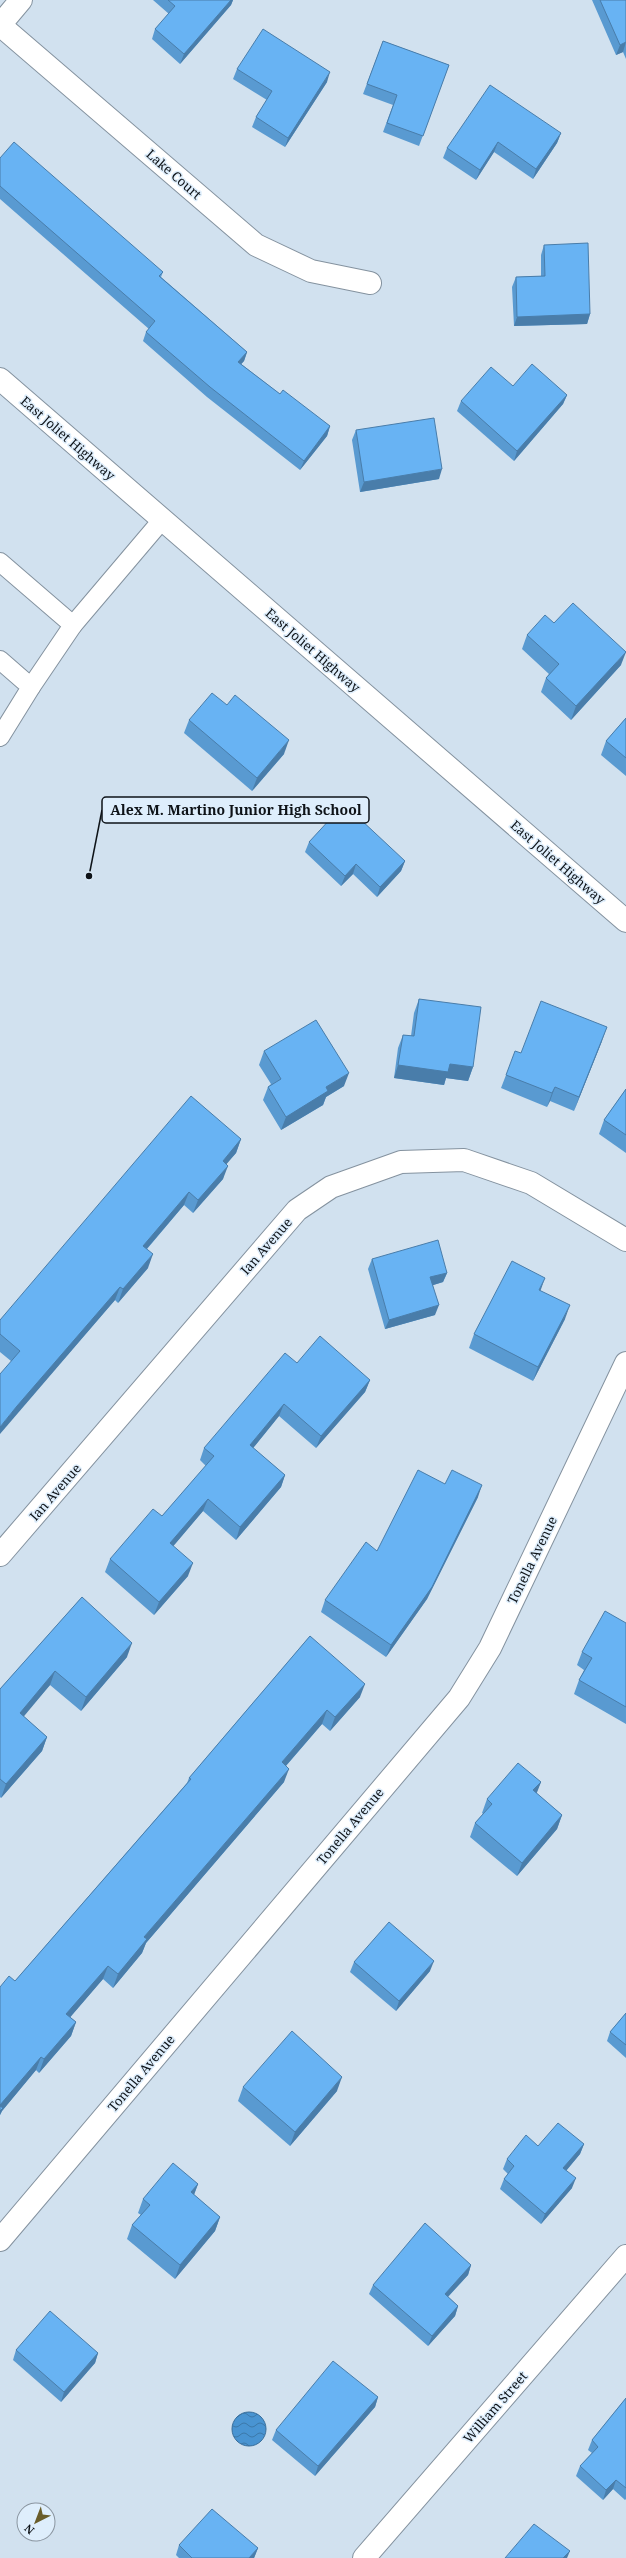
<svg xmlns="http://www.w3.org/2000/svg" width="626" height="2558" font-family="'Noto Serif',serif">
<defs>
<pattern id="water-waves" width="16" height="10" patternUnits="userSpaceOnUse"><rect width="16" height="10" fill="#4994d2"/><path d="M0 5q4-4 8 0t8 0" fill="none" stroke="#3b78a9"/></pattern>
</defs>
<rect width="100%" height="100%" fill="#d1e1ef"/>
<circle fill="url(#water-waves)" stroke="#376d9a" cx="249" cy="2429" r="17"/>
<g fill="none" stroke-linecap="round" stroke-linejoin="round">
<g stroke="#84929f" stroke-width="20">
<g id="lane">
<path d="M0,562L73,625"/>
<path d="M0,660L31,687L0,737"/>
<path d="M31,687L73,625L162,520"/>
</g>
</g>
<g stroke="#84929f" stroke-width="24">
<g id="street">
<path d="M0,25L256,245L311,271L370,283"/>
<path d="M0,25L21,0"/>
<path d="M0,379L626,921"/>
<path d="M0,1555L297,1210L331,1187L401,1162L464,1160L531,1183L626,1240"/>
<path d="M0,2240L459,1698L490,1648L626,1363"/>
<path d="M364,2558L626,2256"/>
</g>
</g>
<use href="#lane" stroke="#fff" stroke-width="18"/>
<use href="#street" stroke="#fff" stroke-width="22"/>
</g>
<g fill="#599ad1">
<path d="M153,0H233L231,5L180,64L152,39L155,29L169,14Z"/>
<path d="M592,0H626V59L623,52L616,55Z"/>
<path d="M383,41L449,65L419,146L383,132L393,105L363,94Z"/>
<path d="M237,69L327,82L285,147L252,127L256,117L267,100L233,79Z"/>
<path d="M561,133L557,143L533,179L494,152L476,180L443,158L447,148Z"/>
<path d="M0,158L163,272L161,277L247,352L244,361L241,364L280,394L330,426L327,436L300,470L207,397L143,341L146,332L149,329L0,199Z"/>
<path d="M544,245L590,314L587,324L514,326L512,287L516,277L541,276V255Z"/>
<path d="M513,386L567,395L563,404L514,461L457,411L461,401Z"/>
<path d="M356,430L439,479L360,492L352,440Z"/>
<path d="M554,623L621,665L571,720L541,692L546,678L549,674L522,649L527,635Z"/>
<path d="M626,718V776L601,755L606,741Z"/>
<path d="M189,720L284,754L252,791L184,733Z"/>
<path d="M309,842L405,861L401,871L377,897L353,874L341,886L305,852Z"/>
<path d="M419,999L473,1067L468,1081L446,1078L444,1085L394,1078L398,1048L403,1035L411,1036L414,1013Z"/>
<path d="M602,1041L574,1111L550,1101L547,1107L501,1088L506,1075Z"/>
<path d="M264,1051L344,1086L326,1097L323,1105L281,1130L263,1100L268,1087L271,1084L259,1065Z"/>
<path d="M626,1089V1153L599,1134L604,1120Z"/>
<path d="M241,1139L236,1153L226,1164L223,1179L193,1213L184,1205L147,1249L148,1268L118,1303L115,1300L12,1419L11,1361L0,1352V1320Z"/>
<path d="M372,1259L447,1273L443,1282L433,1285L435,1315L385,1329L368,1269Z"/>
<path d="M541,1291L565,1319L533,1381L469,1348L474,1334Z"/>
<path d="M297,1363L370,1380L365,1392L316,1448L279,1416L253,1448L285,1475L281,1487L236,1540L203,1511L173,1546L188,1576L154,1615L105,1572L110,1559L162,1516L206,1466L200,1460L204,1448Z"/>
<path d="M445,1484L478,1497L427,1599L386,1657L321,1612L325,1600L377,1551Z"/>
<path d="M82,1597L127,1657L81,1711L50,1685L23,1716L47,1737L42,1751L1,1798L0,1797V1689Z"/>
<path d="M626,1623V1724L574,1694L579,1680L584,1670L577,1665L582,1652Z"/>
<path d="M310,1636L360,1697L330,1731L322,1724L286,1766L284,1782L146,1943L142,1953L113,1988L103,1979L70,2017L76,2022L71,2036L39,2073L36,2070L2,2111L0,2115V1987L15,1981L187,1783L189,1778Z"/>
<path d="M541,1782L536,1793L562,1815L557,1829L517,1876L470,1837L475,1823L483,1814L482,1813L487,1799Z"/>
<path d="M354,1962L430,1971L396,2011L350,1972Z"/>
<path d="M626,2013V2058L607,2041L610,2032Z"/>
<path d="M243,2087L337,2091L290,2146L238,2101Z"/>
<path d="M584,2144L580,2154L566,2171L572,2188L541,2224L500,2189L504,2179L508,2174L503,2169L507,2159L538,2146Z"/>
<path d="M198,2184L194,2195L220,2217L215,2231L175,2279L127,2239L132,2225L141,2215L138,2213L143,2199Z"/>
<path d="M471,2265L468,2275L448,2297L458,2306L455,2316L428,2346L369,2294L373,2285Z"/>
<path d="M16,2350L98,2353L95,2363L61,2402L13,2360Z"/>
<path d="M378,2397L375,2407L315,2476L272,2440L276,2430Z"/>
<path d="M626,2398V2499L625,2500L613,2489L603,2500L576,2476L580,2466L592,2453L588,2450L592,2440Z"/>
<path d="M179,2545L258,2548L254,2558H179L176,2555Z"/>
</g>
<g fill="#497daa">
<path d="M231,0H233L231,5L180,64L184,54Z"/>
<path d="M626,42L623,52L616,55L620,45Z"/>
<path d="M330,72L327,82L285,147L288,138Z"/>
<path d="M561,133L557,143L533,179L536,169Z"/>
<path d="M498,142L494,152L476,180L480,170Z"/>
<path d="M590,314L587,324L514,326L517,317Z"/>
<path d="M247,352L244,361L234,372L238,362Z"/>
<path d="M567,395L563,404L514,461L517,451Z"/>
<path d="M330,426L327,436L300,470L304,461Z"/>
<path d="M442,469L439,479L360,492L364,482Z"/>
<path d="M626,652L621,665L571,720L576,706Z"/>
<path d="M289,740L284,754L252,791L257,778Z"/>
<path d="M405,861L401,871L377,897L380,887Z"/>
<path d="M356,864L353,874L341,886L345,876Z"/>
<path d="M607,1027L602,1041L574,1111L579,1097Z"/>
<path d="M450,1064L473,1067L468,1081L446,1078L444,1085L394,1078L398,1065Z"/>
<path d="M349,1073L344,1086L326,1097L323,1105L281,1130L286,1117L326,1087Z"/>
<path d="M555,1087L550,1101L547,1107L552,1093Z"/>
<path d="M241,1139L236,1153L218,1174L223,1161Z"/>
<path d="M228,1166L223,1179L193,1213L198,1200Z"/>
<path d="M189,1192L184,1205L138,1259L143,1246Z"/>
<path d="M153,1254L148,1268L118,1303L123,1289Z"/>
<path d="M447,1273L443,1282L427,1287L430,1277Z"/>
<path d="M545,1278L540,1292L539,1290Z"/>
<path d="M120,1287L115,1300L0,1434V1427L17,1406Z"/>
<path d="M439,1305L435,1315L385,1329L389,1320Z"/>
<path d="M570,1305L565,1319L533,1381L538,1367Z"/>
<path d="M370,1380L365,1392L316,1448L321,1436Z"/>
<path d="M284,1404L279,1416L245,1458L250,1445Z"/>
<path d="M285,1475L281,1487L236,1540L240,1527Z"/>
<path d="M482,1485L478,1497L427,1599L386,1657L391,1645Z"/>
<path d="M208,1499L203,1511L165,1556L170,1543Z"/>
<path d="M193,1563L188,1576L154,1615L159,1602Z"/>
<path d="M132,1643L127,1657L81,1711L86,1697Z"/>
<path d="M55,1671L50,1685L15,1727L20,1713Z"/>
<path d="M365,1684L360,1697L330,1731L335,1717Z"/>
<path d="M327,1710L322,1724L277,1776L282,1762Z"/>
<path d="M47,1737L42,1751L1,1798L6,1784Z"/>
<path d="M289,1769L284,1782L146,1943L142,1953L113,1988L118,1974L144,1937Z"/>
<path d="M541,1782L536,1795L533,1790Z"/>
<path d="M562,1815L557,1829L517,1876L522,1863Z"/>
<path d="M434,1961L430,1971L396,2011L399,2001Z"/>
<path d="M108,1966L103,1979L61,2028L66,2014Z"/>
<path d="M76,2022L71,2036L39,2073L44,2059Z"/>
<path d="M41,2057L36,2070L2,2111L0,2115V2105Z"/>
<path d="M342,2077L337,2091L290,2146L295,2132Z"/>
<path d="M584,2144L580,2154L560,2178L563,2168Z"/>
<path d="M576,2178L572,2188L541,2224L545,2214Z"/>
<path d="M198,2184L193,2197L191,2192Z"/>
<path d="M220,2217L215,2231L175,2279L180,2265Z"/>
<path d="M471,2265L468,2275L441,2304L445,2294Z"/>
<path d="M458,2306L455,2316L428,2346L432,2336Z"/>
<path d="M98,2353L95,2363L61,2402L64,2392Z"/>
<path d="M378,2397L375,2407L315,2476L318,2466Z"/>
<path d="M616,2480L613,2489L603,2500L606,2490Z"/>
<path d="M258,2548L254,2558H249Z"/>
<path d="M570,2551L567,2558H563Z"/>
</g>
<g fill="#68b3f3" stroke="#497daa">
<path d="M168,0H231L184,54L155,29L175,6Z"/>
<path d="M600,0H626V42L620,45Z"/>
<path d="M263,29L330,72L288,138L256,117L272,91L237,69Z"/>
<path d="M383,41L449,65L423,136L387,123L397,95L367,84Z"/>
<path d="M490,85L561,133L536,169L498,142L480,170L447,148Z"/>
<path d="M14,142L163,272L159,276L247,352L238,362L280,394L283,390L330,426L304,461L210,387L146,332L155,321L0,186V158Z"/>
<path d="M588,243L590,314L517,317L516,277L545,276L544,245Z"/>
<path d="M532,364L567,395L517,451L461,401L491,367L513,386Z"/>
<path d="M434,418L442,469L364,482L356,430Z"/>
<path d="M573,603L626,652L576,706L546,678L559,664L527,635L545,615L554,623Z"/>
<path d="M212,693L227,705L235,695L289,740L257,778L189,720Z"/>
<path d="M626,718V758L606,741Z"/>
<path d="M344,804L405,861L380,887L356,864L345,876L309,842Z"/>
<path d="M419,999L481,1007L473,1067L450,1064L448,1072L398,1065L403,1035L414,1036Z"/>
<path d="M541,1001L607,1027L579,1097L555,1087L552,1093L506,1075L515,1051L521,1053Z"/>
<path d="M316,1020L349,1073L326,1087L328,1091L286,1117L268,1087L281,1079L264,1051Z"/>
<path d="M626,1089V1135L604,1120Z"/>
<path d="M191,1096L241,1139L223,1161L228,1166L198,1200L189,1192L143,1246L153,1254L123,1289L120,1287L17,1406L0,1427V1374L20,1351L0,1334V1320Z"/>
<path d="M438,1240L447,1273L430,1277L439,1305L389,1320L372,1259Z"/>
<path d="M512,1261L545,1278L539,1290L570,1305L538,1367L474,1334Z"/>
<path d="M320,1336L370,1380L321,1436L284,1404L250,1445L285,1475L240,1527L208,1499L170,1543L193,1563L159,1602L110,1559L153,1509L162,1516L214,1456L204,1448L285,1353L297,1363Z"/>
<path d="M418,1470L445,1484L452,1470L482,1485L432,1587L391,1645L325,1600L366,1542L377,1551Z"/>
<path d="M82,1597L132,1643L86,1697L55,1671L20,1713L47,1737L6,1784L0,1779V1689Z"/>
<path d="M605,1611L626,1623V1707L579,1680L592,1658L582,1652Z"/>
<path d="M310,1636L365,1684L335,1717L327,1710L282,1762L289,1769L144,1937L147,1939L118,1974L108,1966L66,2014L76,2022L44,2059L41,2057L0,2105V1987L9,1976L15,1981L191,1779L189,1778Z"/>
<path d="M518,1763L541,1782L533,1790L562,1815L522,1863L475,1823L492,1804L487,1799Z"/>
<path d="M389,1922L434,1961L399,2001L354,1962Z"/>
<path d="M626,2013V2045L610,2032Z"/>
<path d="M292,2031L342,2077L295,2132L243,2087Z"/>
<path d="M0,2106L3,2108L0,2111Z"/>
<path d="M558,2123L584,2144L563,2168L576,2178L545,2214L504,2179L514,2166L507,2159L526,2135L538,2146Z"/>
<path d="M173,2163L198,2184L191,2192L220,2217L180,2265L132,2225L150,2205L143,2199Z"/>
<path d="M425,2223L471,2265L445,2294L458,2306L432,2336L373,2285Z"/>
<path d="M50,2311L98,2353L64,2392L16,2350Z"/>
<path d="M333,2361L378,2397L318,2466L276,2430Z"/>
<path d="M626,2398V2488L616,2480L606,2490L580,2466L598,2447L592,2440Z"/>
<path d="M212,2509L258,2548L249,2558H192L179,2545Z"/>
<path d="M534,2524L570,2551L563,2558H505Z"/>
</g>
<g text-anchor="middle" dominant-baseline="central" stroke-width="3" stroke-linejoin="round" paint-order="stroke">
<g font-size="13" fill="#0e1318" stroke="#deeefc">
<text transform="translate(174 174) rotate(41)">Lake Court</text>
<text transform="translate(68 438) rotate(41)">East Joliet Highway</text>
<text transform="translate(313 650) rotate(41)">East Joliet Highway</text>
<text transform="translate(558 862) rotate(41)">East Joliet Highway</text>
<text transform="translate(266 1246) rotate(-49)">Ian Avenue</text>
<text transform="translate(55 1492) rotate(-49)">Ian Avenue</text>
<text transform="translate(532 1560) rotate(-64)">Tonella Avenue</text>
<text transform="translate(350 1826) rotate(-50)">Tonella Avenue</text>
<text transform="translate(141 2073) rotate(-50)">Tonella Avenue</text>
<text transform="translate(495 2407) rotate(-49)">William Street</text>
</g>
</g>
<path fill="none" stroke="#0e1318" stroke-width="1.5" d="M89 876L102 810"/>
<circle fill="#0e1318" stroke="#deeefc" stroke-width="1.5" cx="89" cy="876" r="4"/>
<rect fill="#deeefc" stroke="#0e1318" stroke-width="1.5" x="102" y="797" width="267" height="26" rx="4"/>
<g font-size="14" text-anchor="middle" font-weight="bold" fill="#0e1318">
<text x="236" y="815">Alex M. Martino Junior High School</text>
</g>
<g transform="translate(36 2522) rotate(222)"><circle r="19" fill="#deeefc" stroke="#8b96a1"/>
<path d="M0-3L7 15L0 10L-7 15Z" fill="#695d2a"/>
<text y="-6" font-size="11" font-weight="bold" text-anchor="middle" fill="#0e1318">N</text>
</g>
</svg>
